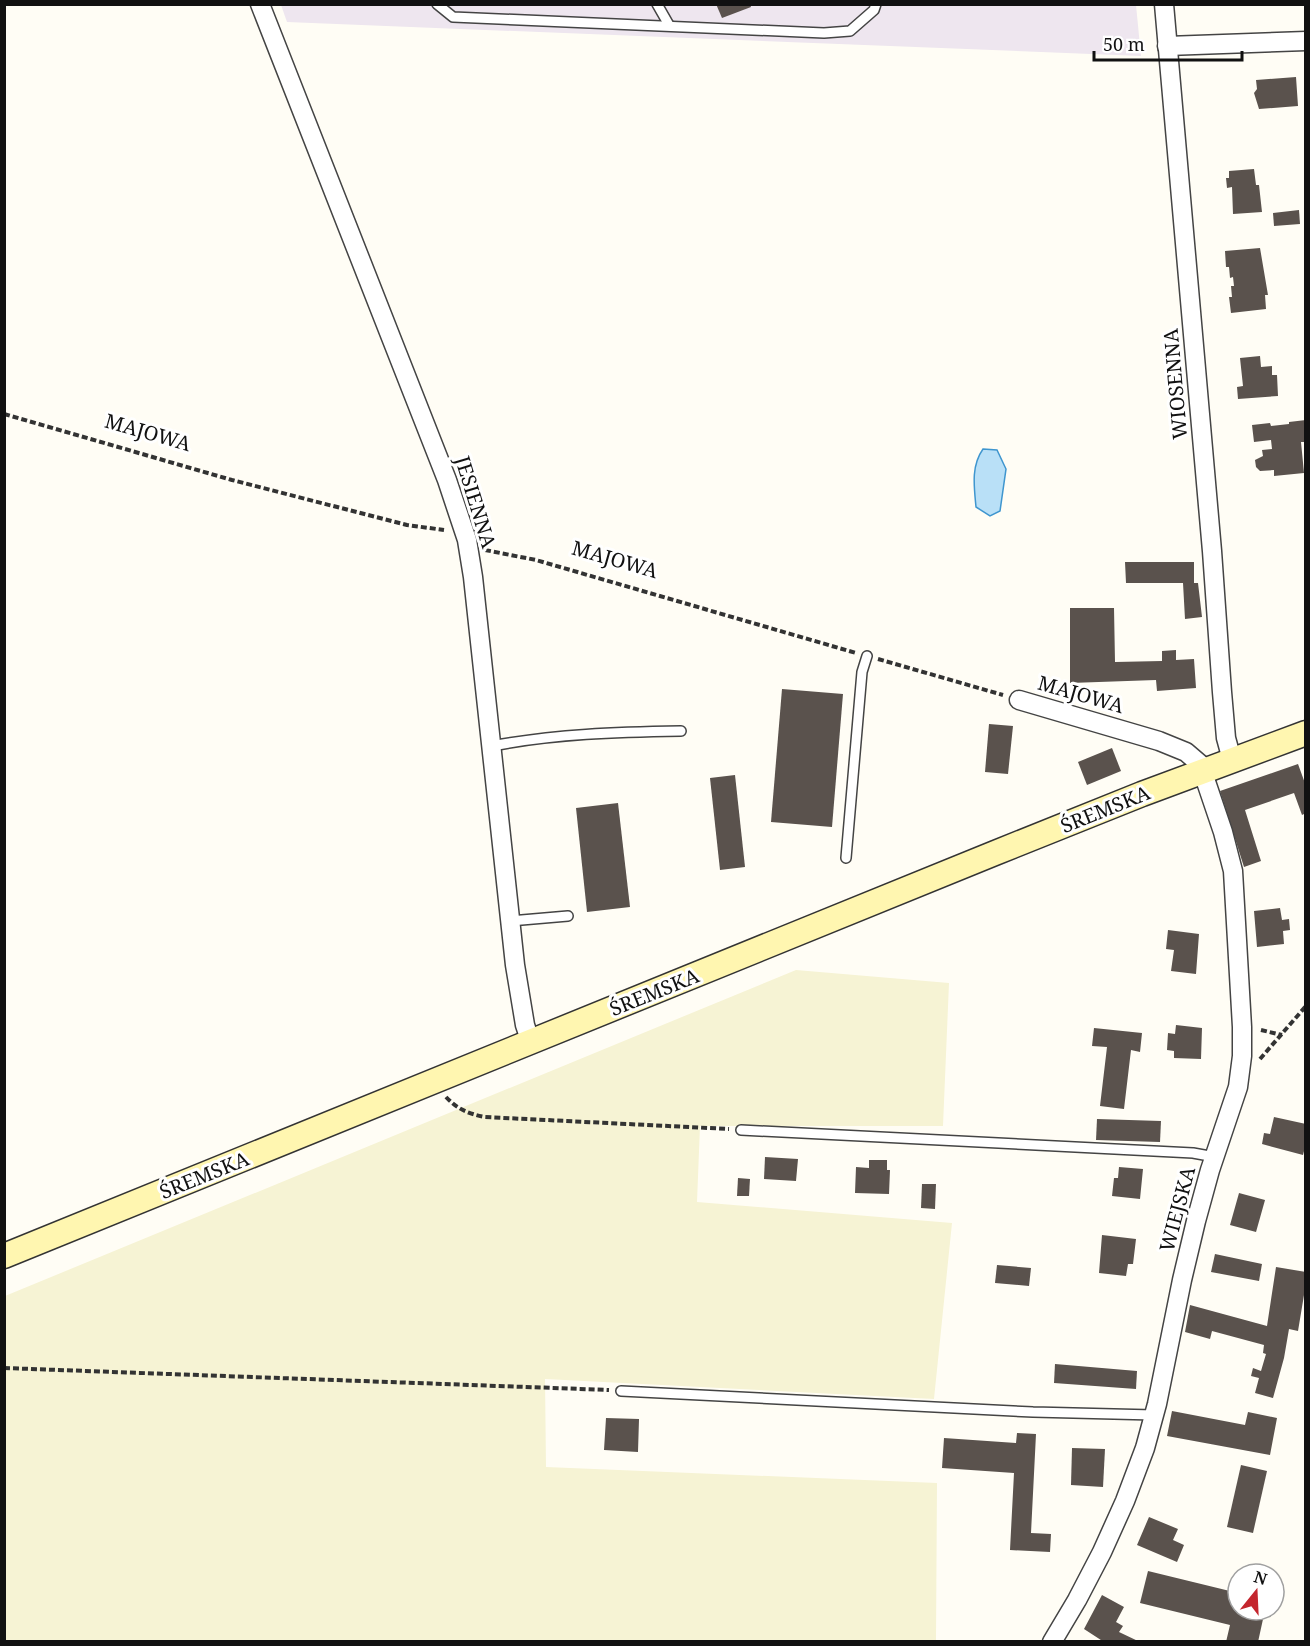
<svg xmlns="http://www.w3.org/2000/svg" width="1310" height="1646" font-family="'Noto Serif',serif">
<rect width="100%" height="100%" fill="#fffdf5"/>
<path fill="#eee6ef" d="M281,5H1136L1141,56L287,22Z"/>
<path fill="#f6f3d4" d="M796,970L949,983L943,1126H700L697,1202L952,1223L934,1399L545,1379L546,1467L937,1483L936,1641L5,1642V1296Z"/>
<path fill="#b9e0f7" stroke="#3f96cf" stroke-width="1.5" d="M983,449L997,450L1006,469L1000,511L990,516L976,507C974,486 971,466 983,449Z"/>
<g fill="#5a524d">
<path d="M716,4H750L751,7L722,18Z"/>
<path d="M1296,77L1298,106L1259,109L1254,93L1257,89L1256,80Z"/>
<path d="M1254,169L1256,185H1259L1262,212L1233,214L1232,187L1227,188L1226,178H1229V171Z"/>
<path d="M1299,210L1300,224L1274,226L1273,213Z"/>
<path d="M1260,248L1268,295H1265L1266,309L1231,313L1229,297H1232L1231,286H1234L1233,277L1230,278L1229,267H1226L1225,251Z"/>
<path d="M1260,356L1261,367L1272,366V375H1277L1278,396L1238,399L1237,387L1243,386L1240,358Z"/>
<path d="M1306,420V442H1301L1304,473L1274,476V470L1260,471L1256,467L1255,460L1263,456L1262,450L1272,449L1271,440L1254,442L1252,425L1270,423L1271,426L1289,424V422Z"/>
<path d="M1125,562H1194V583H1198L1202,617L1185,619L1183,583H1126Z"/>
<path d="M1070,608H1114L1115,662L1162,661V651L1176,650V660L1194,659L1196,688L1157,691L1156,680L1070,683Z"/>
<path d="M782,689L843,694L832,827L771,822Z"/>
<path d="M989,724L1013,726L1008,774L985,772Z"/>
<path d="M1112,748L1121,771L1087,785L1078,762Z"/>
<path d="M1298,764L1306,786V813L1302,815L1294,793L1245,810L1261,861L1244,867L1220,791Z"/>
<path d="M735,775L745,867L720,870L710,778Z"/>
<path d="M618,803L630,907L587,912L576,808Z"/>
<path d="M1280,908L1282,920L1289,919L1290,930L1283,931L1284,944L1257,947L1254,911Z"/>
<path d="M1168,930L1199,934L1196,974L1171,971L1174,950L1166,949Z"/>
<path d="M1176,1025L1202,1028L1201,1059L1174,1058V1051L1167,1050L1168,1033L1175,1034Z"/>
<path d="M1094,1028L1142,1033L1140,1052L1131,1050L1124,1109L1100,1106L1107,1047L1092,1046Z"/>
<path d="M1274,1117L1306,1124V1143L1303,1155L1262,1144L1264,1133L1270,1134Z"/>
<path d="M1097,1119L1161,1121L1160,1142L1096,1140Z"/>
<path d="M765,1157L798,1159L796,1181L764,1179Z"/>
<path d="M869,1160H887V1170H890L889,1194L855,1193L856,1167L869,1168Z"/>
<path d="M1119,1167L1143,1169L1140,1199L1112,1196L1114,1178H1118Z"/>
<path d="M738,1178L750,1179L749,1196H737Z"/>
<path d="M922,1184H936L935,1209L921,1208Z"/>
<path d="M1239,1193L1265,1200L1256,1232L1230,1225Z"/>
<path d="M1102,1235L1136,1239L1133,1264H1128L1126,1276L1099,1273Z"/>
<path d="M1215,1254L1262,1264L1259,1281L1211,1272Z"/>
<path d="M997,1265L1031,1268L1029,1286L995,1283Z"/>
<path d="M1276,1267L1306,1272V1283L1298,1331L1289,1329L1284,1358L1273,1398L1255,1393L1259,1378L1251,1376L1253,1368L1261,1371L1266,1354L1263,1353L1264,1345L1212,1331L1210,1339L1185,1332L1190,1305L1267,1326Z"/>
<path d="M1055,1364L1137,1371L1136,1389L1054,1383Z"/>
<path d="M1172,1411L1245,1425L1248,1412L1277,1418L1270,1455L1167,1436Z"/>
<path d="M606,1418L639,1419L638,1452L604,1450Z"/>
<path d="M1017,1433L1036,1434L1031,1533L1051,1534L1050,1552L1010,1550L1014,1473L942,1468L944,1438L1016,1443Z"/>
<path d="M1072,1448L1105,1449L1103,1487L1071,1485Z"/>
<path d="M1241,1465L1267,1471L1253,1533L1227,1527Z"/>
<path d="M1149,1517L1178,1529L1173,1540L1184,1545L1177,1562L1137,1545Z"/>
<path d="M1148,1571L1238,1593V1610H1265L1258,1642H1226L1230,1625L1140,1603Z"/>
<path d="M1102,1595L1124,1607L1116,1622L1123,1626L1119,1632L1140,1642H1104L1084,1629Z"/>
</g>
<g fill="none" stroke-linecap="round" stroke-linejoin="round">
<g stroke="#444" stroke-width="12">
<g id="service">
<path d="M437,4L453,17L824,33L850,31L874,10L876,4"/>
<path d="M657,4L669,25"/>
<path d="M492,746C555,734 617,732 681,731"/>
<path d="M846,858L862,672L867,656"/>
<path d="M510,921L568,916"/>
<path d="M741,1130L1193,1153L1215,1157"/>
<path d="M621,1391L1033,1412L1154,1415"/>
</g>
</g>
<g stroke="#444" stroke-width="21">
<g id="minor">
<path d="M260,4L447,480L467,540L473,577L515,965L525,1025L531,1043"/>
<path d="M1164,4L1212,551L1222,692L1226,738L1232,760"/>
<path d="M1167,46L1306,41"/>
<path d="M1019,700L1159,741L1186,752L1200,764L1223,832L1233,871L1242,1027V1056L1238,1087L1210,1170L1196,1221L1182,1280L1157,1404L1145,1448L1125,1501L1102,1552L1077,1600L1052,1642"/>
</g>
</g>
<g stroke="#333" stroke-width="27">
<path id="secondary" d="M4,1256L995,853L1142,794L1306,733"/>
</g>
<g stroke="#333" stroke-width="4" stroke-dasharray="6 3" stroke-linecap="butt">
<path d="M4,414L232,480L407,525L444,530"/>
<path d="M485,550L536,560L856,653"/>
<path d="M878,659L1003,695"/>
<path d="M1261,1030L1282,1035"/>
<path d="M1260,1059L1306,1006"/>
<path d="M446,1097C457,1109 469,1114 485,1117L729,1129"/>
<path d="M4,1368L609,1390"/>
</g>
<use href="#service" stroke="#fff" stroke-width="9"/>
<use href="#minor" stroke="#fff" stroke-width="18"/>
<use href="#secondary" stroke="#fff6b0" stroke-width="24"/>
</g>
<g text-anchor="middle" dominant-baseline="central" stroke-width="6" stroke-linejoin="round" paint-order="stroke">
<g font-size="20" fill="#111" stroke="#fff">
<text transform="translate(1175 384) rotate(-95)">WIOSENNA</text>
<text transform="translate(148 432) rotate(16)">MAJOWA</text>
<text transform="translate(476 502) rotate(73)">JESIENNA</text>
<text transform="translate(615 559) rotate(16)">MAJOWA</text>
<text transform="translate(1081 694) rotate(16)">MAJOWA</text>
<text transform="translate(1105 809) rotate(-22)">ŚREMSKA</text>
<text transform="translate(654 992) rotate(-22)">ŚREMSKA</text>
<text transform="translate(204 1175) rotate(-22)">ŚREMSKA</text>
<text transform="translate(1177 1209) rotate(-75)">WIEJSKA</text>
</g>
</g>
<rect width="1310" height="1646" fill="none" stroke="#111111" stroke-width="12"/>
<g transform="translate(1256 1592) rotate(18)"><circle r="28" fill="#ffffff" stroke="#a0a0a0" stroke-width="1.5"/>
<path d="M0-4.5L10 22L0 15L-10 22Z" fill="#c4262e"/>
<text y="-9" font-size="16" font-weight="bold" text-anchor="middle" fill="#111111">N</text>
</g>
<path d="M1094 51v9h148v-9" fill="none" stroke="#111111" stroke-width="3"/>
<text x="1103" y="51" font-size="18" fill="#111111" stroke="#ffffff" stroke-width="4.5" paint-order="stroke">50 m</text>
</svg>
